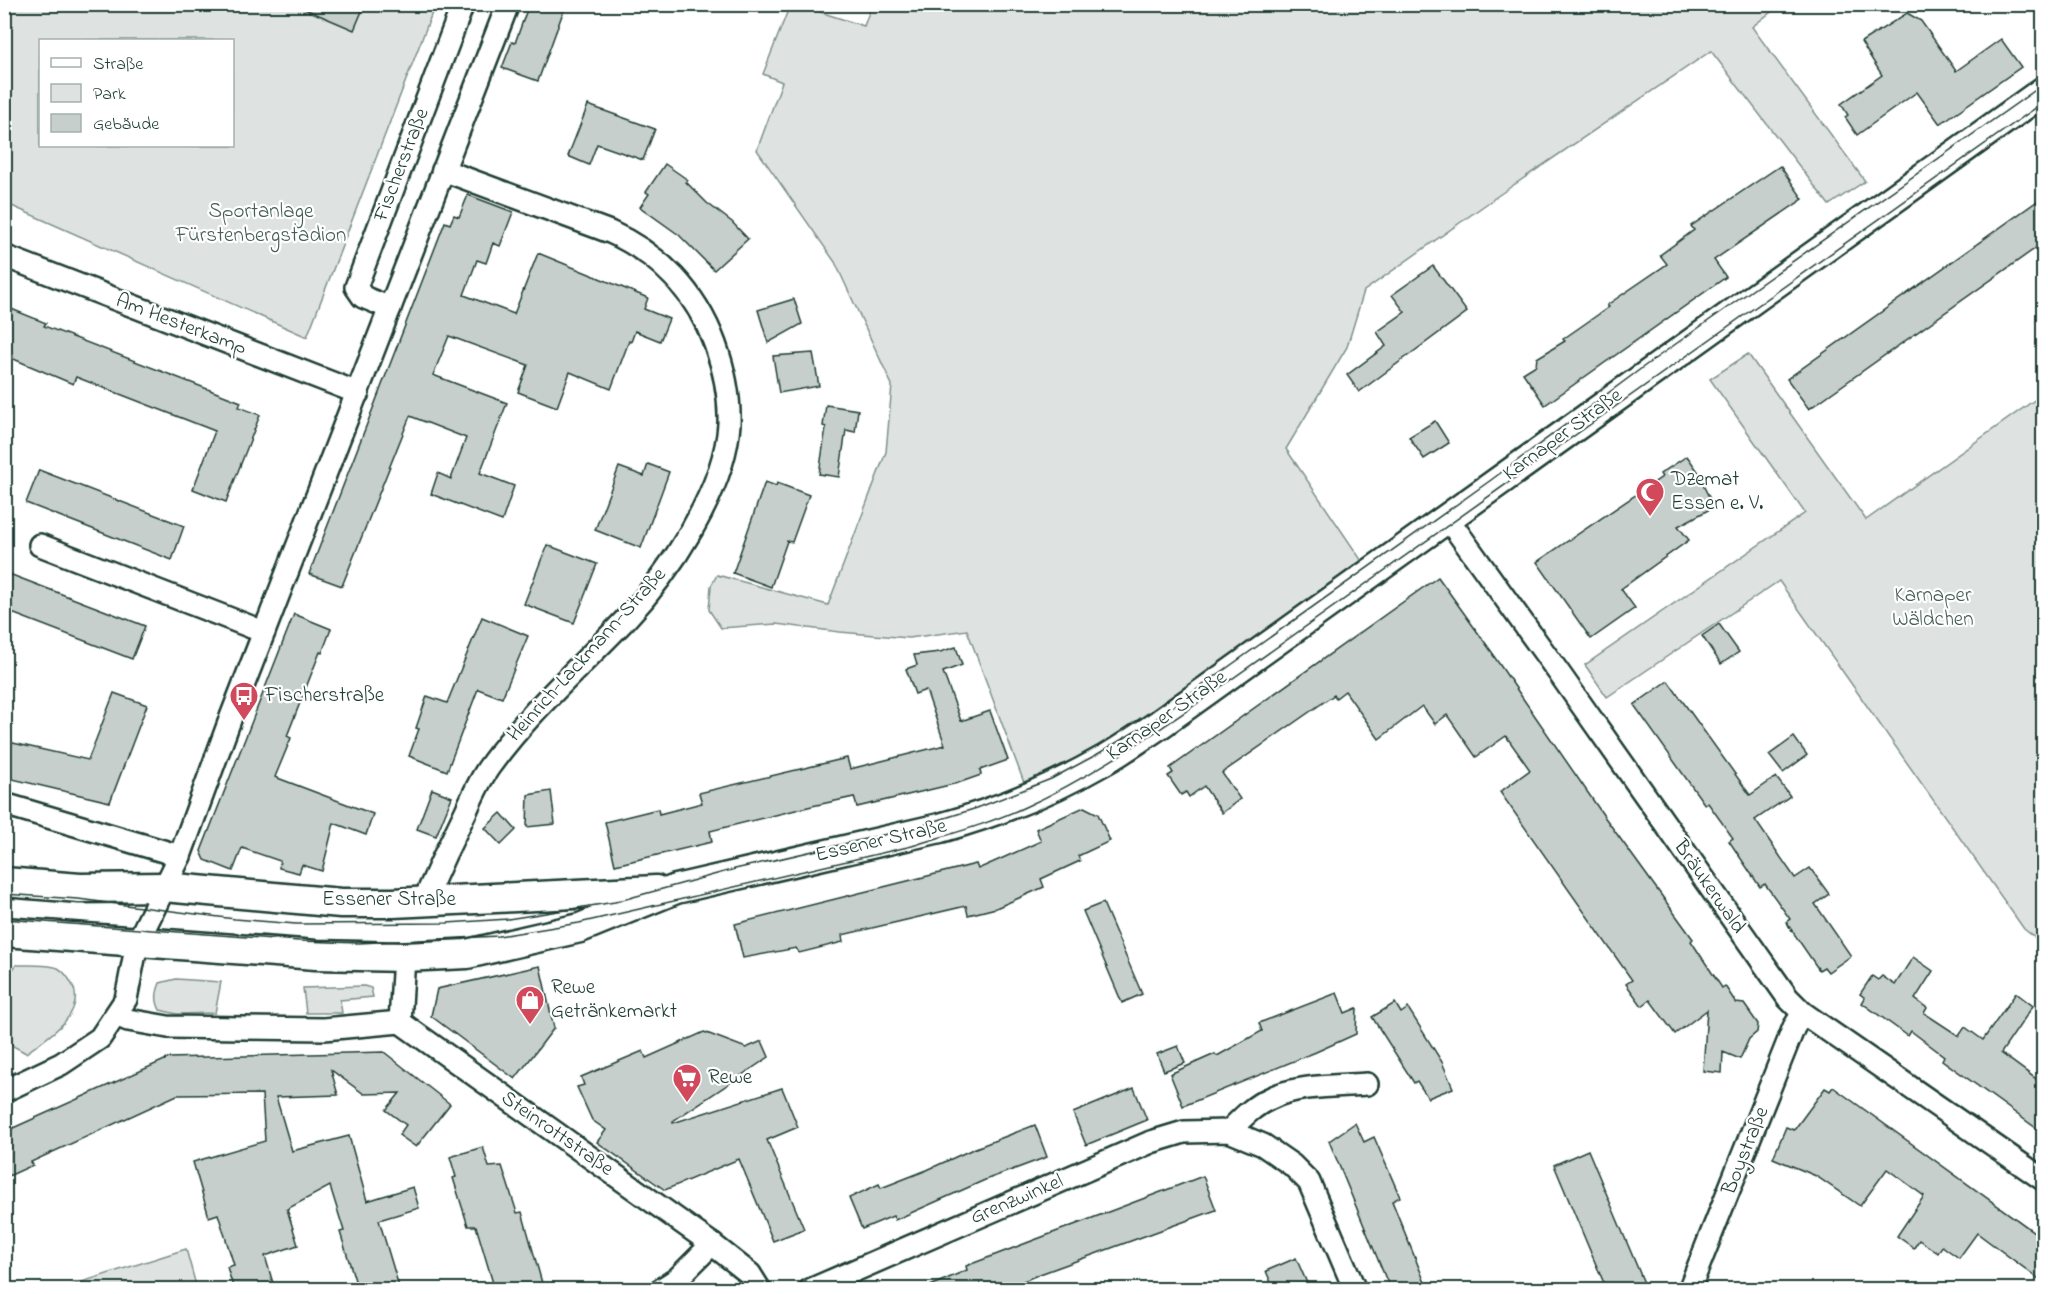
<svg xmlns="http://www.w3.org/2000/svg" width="2048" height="1294" font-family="'Indie Flower',sans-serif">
<rect width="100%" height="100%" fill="#fff"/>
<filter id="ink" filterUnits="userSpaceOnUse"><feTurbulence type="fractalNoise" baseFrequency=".0167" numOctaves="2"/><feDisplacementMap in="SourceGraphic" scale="12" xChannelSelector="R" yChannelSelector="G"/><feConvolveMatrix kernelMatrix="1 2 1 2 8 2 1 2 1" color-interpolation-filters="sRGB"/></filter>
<g filter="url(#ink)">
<g fill="#dee3e2" stroke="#7e908b" stroke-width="1.5" fill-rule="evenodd">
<path d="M872,4L1780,5L1752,27L1865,181L1829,205L1711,51L1499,195L1364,291L1347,347L1286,449L1370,573L1029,796L967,630L909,638L840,632L776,624L721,628L709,610L711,586L717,575L828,605L886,452L892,385L835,262L757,150L782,82L763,74L790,5H798L864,26Z"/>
<path d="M5,5H435L307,337L5,203ZM40,40H232V146H40Z"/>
<path d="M1748,354L1866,520L2043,394V944L2024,929L1779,581L1607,697L1585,665L1805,513L1710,379Z"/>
<path d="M16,965C26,965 49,964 58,968C65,972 69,978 73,986C86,1015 45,1039 26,1053L13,1046L5,1034L6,979Z"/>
<path d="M176,979L221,982L215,1013L177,1014L160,1010C155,1000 156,993 160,983Z"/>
<path d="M364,986L371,988L373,997L340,1000L342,1013H306L303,988Z"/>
<path d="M186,1249L197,1289H68L69,1286Z"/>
</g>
<g fill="#c7cfcc" stroke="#1f3d34" stroke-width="1.5">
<path d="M293,4H365L354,30Z"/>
<path d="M529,4H566L538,81L502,68L512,42L515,43Z"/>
<path d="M1907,13L1921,21L1956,71L2001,39L2021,67L1940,124L1917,92L1857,135L1845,117L1848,115L1841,104L1882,75L1861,42Z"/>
<path d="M588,105L655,129L643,160L597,144L589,165L568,156Z"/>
<path d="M665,164L688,180L686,182L707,203L732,222L748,239L714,270L679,235L640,207L649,194L646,192Z"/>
<path d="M1780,166L1803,199L1714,260L1726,277L1545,405L1523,373L1536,365L1537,358L1565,341L1563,339L1609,307L1607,305L1667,264L1660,255L1694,230L1691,226Z"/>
<path d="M468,195L513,212L500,246L493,243L486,263L477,260L464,295L514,314L538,253L648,298L644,309L669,319L660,341L635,331L631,342L629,341L611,389L570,372L557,407L518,392L528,365L449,336L433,375L507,403L480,473L514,486L502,521L431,494L438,473L451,479L466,438L410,416L342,586L309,574L445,222L450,224L454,215L459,217Z"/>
<path d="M2043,197V243L1809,409L1787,379Z"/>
<path d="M1433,266L1467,312L1359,392L1347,375L1386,346L1377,332L1405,312L1392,295Z"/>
<path d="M794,299L802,324L768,343L758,310Z"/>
<path d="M4,306L46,323L44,326L241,402L239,407L260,415L226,502L193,489L215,431L76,377L73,384L4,355Z"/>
<path d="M813,353L819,386L779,393L773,356Z"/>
<path d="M826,405L858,410L855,432L846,430L839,477L819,474L826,427L823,426Z"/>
<path d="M1435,421L1449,443L1424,459L1409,437Z"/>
<path d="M1687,456L1702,477L1700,479L1714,507L1678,526L1689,540L1621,589L1635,608L1591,639L1537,562L1662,477L1660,474Z"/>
<path d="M648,464L669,472L641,548L595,530L619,467L644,476Z"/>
<path d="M39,470L184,526L172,560L26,503Z"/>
<path d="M765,482L776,486L777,483L809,495L792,542L787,541L771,587L733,573Z"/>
<path d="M547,545L597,564L574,623L524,604Z"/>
<path d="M4,572L145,626L132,659L4,610Z"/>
<path d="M1438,577L1494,655H1493L1606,819L1693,939L1691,941L1722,988L1725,986L1736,1003L1744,1004L1758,1024L1757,1032L1749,1039L1740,1059L1723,1052L1722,1073L1703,1071L1707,1010L1675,1034L1650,1000L1642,1006L1626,984L1632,980L1500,792L1530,770L1506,736L1476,757L1447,715L1435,724L1422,706L1379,739L1345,691L1336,698L1334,695L1222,773L1240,799L1222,813L1204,786L1189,797L1186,792L1181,795L1168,776L1173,773L1170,768Z"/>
<path d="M294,614L331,629L322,653L320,652L287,736L291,738L275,777L373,814L366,835L334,823L322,871L302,865L299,873L279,868L280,861L242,848L233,871L205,860L201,851Z"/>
<path d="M482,617L528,636L502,698L478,689L447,771L409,756L419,729L416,728L427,696L447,703Z"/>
<path d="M1719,624L1739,652L1721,664L1702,636Z"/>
<path d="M956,647L962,665L943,672L961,721L990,711L1008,760L980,770L981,775L958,783L857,807L854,797L812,806L710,831L712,842L615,865L605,822L658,809L659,814L702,803L699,793L847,758L850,769L945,745L926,690L915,694L906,669L917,665L914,655L940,652Z"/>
<path d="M1668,681L1750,795L1776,777L1790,796L1755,820L1795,878L1810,868L1829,894L1815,904L1851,956L1828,972L1824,967L1819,970L1786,922L1790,919L1765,884L1760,887L1729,841L1733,838L1708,803L1705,805L1634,705Z"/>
<path d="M114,693L147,705L110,802L4,777V741L88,760Z"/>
<path d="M1794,737L1807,755L1783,773L1769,755Z"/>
<path d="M432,789L452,797L436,836L417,829Z"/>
<path d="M551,791L555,824L527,827L528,795Z"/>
<path d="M1084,807L1098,814L1110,841L1078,856L1080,861L1041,879L1044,887L996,908L968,915L966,906L842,935L843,942L799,953L796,948L743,958L735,924L976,864L978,869L1041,841L1036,829Z"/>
<path d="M501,813L516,830L501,845L485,828Z"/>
<path d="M1103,903L1142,994L1122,1003L1083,911Z"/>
<path d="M1913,957L1933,971L1915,999L1927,1008L1924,1013L1959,1036L1965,1027L1983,1040L2016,993L2033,1006L2001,1053L2043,1084V1133L1942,1060L1944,1056L1911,1031L1908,1036L1862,1003L1865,998L1860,994L1872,976L1878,980L1882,976L1895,985Z"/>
<path d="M540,966L554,1028L515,1079L431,1016L437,989Z"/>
<path d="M1337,993L1345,1013L1357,1008L1356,1034L1316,1052L1183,1106L1170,1074L1215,1054L1217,1056L1262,1031L1259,1023Z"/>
<path d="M1395,1003L1401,1013L1408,1008L1442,1062L1453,1088L1428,1098L1417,1081L1414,1083L1372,1017Z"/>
<path d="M704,1032L746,1048L762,1041L769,1057L673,1121V1123L782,1088L798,1127L767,1140L804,1229L773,1241L739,1159L665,1190L597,1142L606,1130L592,1120L577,1087L584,1085L581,1077L643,1051L646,1058Z"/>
<path d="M1178,1046L1185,1063L1164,1071L1157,1054Z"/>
<path d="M384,1052L450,1104L416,1147L399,1135L406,1125L386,1110L400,1093L364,1094L331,1070L338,1095L276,1097L292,1151L349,1136L367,1201L413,1187L419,1208L379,1220L400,1290H358L340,1232L344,1231L330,1186L287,1209L298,1245L265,1256L275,1290H234L227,1267L234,1265L218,1214L209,1217L193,1162L265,1141L262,1094L177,1095L31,1162L33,1165L4,1178V1132L169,1058Z"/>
<path d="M1833,1087L2041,1237L2043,1234V1282L1977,1233L1959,1258L1942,1246L1938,1253L1919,1240L1914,1248L1897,1236L1924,1196L1887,1169L1860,1206L1816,1176L1773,1158L1786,1127L1794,1130L1825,1088L1830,1091Z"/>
<path d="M1134,1088L1147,1120L1086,1145L1073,1113Z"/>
<path d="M1355,1123L1364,1142L1374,1137L1400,1197L1392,1201L1428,1290H1391L1386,1279L1329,1141Z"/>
<path d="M1035,1125L1047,1157L985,1180L895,1220L893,1216L862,1229L849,1198L879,1184L881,1188L927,1170L973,1149Z"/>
<path d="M483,1147L489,1167L502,1166L517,1213L522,1212L544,1290H495L476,1226H468L453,1178L456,1177L450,1157Z"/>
<path d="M1588,1150L1625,1238L1647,1290H1607L1591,1253L1554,1165Z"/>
<path d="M1203,1176L1216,1210L1040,1274L1002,1290H921L967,1270L966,1266Z"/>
<path d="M1296,1258L1310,1290H1274L1266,1271Z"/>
</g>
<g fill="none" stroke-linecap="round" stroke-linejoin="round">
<g stroke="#1f3d34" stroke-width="26">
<g id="street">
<path d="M4,256L358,393"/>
<path d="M390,308L363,297L356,287L463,4"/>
<path d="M1448,519L1559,673L1788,998L1803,1013L2044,1180"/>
<path d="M40,545L264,632"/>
<path d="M4,804L180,856"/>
<path d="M424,901C437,871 451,841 466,811C473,795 481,777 492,763C531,710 579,668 624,621C669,574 725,490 729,424C730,397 724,369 715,344C696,292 659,254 610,232L443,170"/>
<path d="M404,957L400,1022L712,1244L750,1274L760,1290"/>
<path d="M116,1015L128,1020L168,1027L324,1029L400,1022"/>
<path d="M4,1091L61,1064L100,1038L126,999L137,943L180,856L231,717L508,4"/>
<path d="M1229,1131C1241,1119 1253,1106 1269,1099C1295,1085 1337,1086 1367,1084"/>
<path d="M660,1290L677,1279L712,1244"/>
<path d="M810,1290L1151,1142L1184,1132L1229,1131L1263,1145L1292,1165L1309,1182L1355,1290"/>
<path d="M1689,1290L1794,1027L1803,1013"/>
</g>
</g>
<g stroke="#1f3d34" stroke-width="33">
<g id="secondary">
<path d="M4,882L80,888L164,887L341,903H393L656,890"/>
<path d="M4,932L316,955L404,957L467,954L580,928L676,889L940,828C998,812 1054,789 1106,759C1125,748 1143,735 1160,724L2044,91"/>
</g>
</g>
<use href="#street" stroke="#fff" stroke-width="21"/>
<use href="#secondary" stroke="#fff" stroke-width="28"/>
<g stroke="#1f3d34" stroke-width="1.5">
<path d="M4,894L78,899L235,919L296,924L447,923L508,919L615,902L735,869L913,828L977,808L1051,779L1096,755L1151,722L1491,480L1646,365L2044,84"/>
<path d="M4,919L299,941L359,943L499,936L579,923L912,846C950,834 989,824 1025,807C1087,779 1142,741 1198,703L2044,102"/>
</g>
</g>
</g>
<defs>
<g id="mosque-pin" transform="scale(1.5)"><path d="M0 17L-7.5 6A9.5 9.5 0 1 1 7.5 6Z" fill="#d1495b" stroke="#fff"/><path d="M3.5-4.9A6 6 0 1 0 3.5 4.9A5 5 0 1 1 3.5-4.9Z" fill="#fff"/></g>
<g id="bus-pin" transform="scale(1.5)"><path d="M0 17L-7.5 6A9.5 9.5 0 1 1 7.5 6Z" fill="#d1495b" stroke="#fff"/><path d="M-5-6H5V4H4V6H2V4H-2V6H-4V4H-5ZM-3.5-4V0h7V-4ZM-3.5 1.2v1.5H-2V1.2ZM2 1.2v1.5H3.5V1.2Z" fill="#fff"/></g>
<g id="shop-pin" transform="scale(1.5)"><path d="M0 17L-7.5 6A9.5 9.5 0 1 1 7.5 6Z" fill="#d1495b" stroke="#fff"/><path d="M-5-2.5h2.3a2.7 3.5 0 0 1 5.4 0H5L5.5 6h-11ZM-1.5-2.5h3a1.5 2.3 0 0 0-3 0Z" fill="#fff"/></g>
<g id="supermarket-pin" transform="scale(1.5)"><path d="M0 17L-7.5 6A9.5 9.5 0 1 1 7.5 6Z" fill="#d1495b" stroke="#fff"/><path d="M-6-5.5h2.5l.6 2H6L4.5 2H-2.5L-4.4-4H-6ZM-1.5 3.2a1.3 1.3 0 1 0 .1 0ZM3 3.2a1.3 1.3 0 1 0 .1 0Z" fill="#fff"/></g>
</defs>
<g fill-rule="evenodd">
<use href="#mosque-pin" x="1650" y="492"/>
<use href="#bus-pin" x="244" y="696"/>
<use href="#shop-pin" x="530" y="1000"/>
<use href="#supermarket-pin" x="687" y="1078"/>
</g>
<g text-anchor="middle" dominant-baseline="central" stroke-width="4.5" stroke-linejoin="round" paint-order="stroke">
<g font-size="21" fill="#1f3d34" stroke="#fff">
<text transform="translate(402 165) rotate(-69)">Fischerstraße</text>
<text transform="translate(181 325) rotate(21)">Am Hesterkamp</text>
<text transform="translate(1563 435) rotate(-36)">Karnaper Straße</text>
<text transform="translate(587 655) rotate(-48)">Heinrich-Lackmann-Straße</text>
<text transform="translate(1167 716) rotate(-35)">Karnaper Straße</text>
<text transform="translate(881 841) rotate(-13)">Essener Straße</text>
<text transform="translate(1709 887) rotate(55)">Bräukerwald</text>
<text x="389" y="900">Essener Straße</text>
<text transform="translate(557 1134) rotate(35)">Steinrottstraße</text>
<text transform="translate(1746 1151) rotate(-68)">Boystraße</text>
<text transform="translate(1017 1200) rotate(-23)">Grenzwinkel</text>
</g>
<g font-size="21" fill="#455e57" stroke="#fff">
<text x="261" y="212">Sportanlage<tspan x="261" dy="24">Fürstenbergstadion</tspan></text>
<text x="1933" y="596">Karnaper<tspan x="1933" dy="24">Wäldchen</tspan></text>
</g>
<g font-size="21" fill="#1f3d34" stroke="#fff" text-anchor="start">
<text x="1671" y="480">Dzemat<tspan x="1671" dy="24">Essen e. V.</tspan></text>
<text x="265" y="696">Fischerstraße</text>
<text x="551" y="988">Rewe<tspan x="551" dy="24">Getränkemarkt</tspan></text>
<text x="708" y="1078">Rewe</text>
</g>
</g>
<rect width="2048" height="1294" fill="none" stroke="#fff" stroke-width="24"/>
<rect x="12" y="12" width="2024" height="1270" fill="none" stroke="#1f3d34" stroke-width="2" filter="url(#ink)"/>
<rect x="39" y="39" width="195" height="108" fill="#ffffff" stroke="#a5b1ae" stroke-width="1.5"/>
<rect x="51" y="58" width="30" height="9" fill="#ffffff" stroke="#a5b1ae" stroke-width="1.5"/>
<text x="93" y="69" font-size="18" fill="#1f3d34">Straße</text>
<rect x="51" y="84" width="30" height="18" fill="#dee3e2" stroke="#a5b1ae" stroke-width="1.5"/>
<text x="93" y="99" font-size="18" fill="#1f3d34">Park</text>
<rect x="51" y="114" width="30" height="18" fill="#c7cfcc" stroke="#a5b1ae" stroke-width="1.5"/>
<text x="93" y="129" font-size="18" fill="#1f3d34">Gebäude</text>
</svg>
